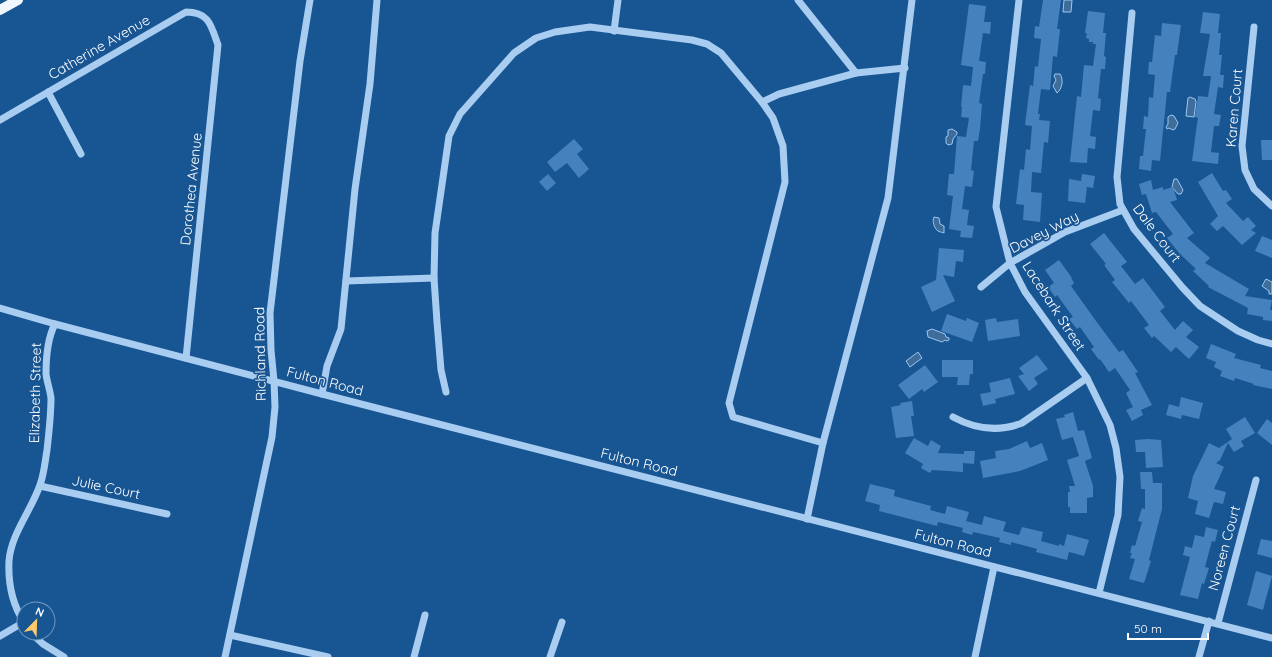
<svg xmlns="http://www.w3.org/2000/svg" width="1272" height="657" font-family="Quicksand,sans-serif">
<rect width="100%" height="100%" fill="#185593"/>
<g fill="#406c99" stroke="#9ac8f3">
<path d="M1064,0H1072L1071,12H1063Z"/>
<path d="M1055,74H1060C1064,80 1062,89 1057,93L1053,86L1056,80L1054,76Z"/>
<path d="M1190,97L1195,99L1196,102L1194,117L1186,116L1188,98Z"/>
<path d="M1171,115L1174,116L1178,123L1175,129L1173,130L1169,128L1167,129L1166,127L1168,124V117Z"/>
<path d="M952,129L957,132V134L953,139L952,144L948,145L946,143V137L948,136V130Z"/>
<path d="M1174,179H1177L1183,190L1181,194H1178L1172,187Z"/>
<path d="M934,217L939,218L940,224L944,226V233C942,232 939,232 938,231C934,228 932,221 934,217Z"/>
<path d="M1266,279L1272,282V294H1269V291L1262,286Z"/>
<path d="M932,329L945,334L946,337L949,338V340L947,341L945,340L942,342L928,337L927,331Z"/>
<path d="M918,352L922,358L910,367L906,361Z"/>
</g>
<g fill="#4481bd">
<path d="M1043,0H1061L1057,29H1060L1057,57L1053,56L1050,90L1041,89L1038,114H1040L1039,120L1050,121L1048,143L1044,142L1041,173L1032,172L1031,192L1042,193L1040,222L1023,220L1024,205L1016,204L1020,169L1024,170L1026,149L1030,150L1032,126L1025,125L1030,85L1033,86L1035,66L1038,67L1041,39L1034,38L1035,26L1039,27Z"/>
<path d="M969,4L986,6L984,22H991L990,34L983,33L979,61L986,62L985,74H983L979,103L982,104L980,129L978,141H974L971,170L974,171L972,187L965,186L962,209L969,210L967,225L974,226L972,238L960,237L961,231L949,229L953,196L947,195L949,174H954L957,136L966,137L969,118L961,117L962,107H961L963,85L971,86L973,67L961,65Z"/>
<path d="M1088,11L1105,13L1103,33H1106L1104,56L1106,57L1105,69H1101L1098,98L1101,99L1100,111L1093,110L1090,136L1096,137L1095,149L1088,148L1087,163L1070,162L1077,96L1081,97L1084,65L1093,66L1096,44H1093V42H1089V39L1086,38L1087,33H1085Z"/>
<path d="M1203,12L1220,14L1218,33H1221L1219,55H1222L1220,75H1224L1223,88L1218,87L1214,114L1221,115L1219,126H1214L1211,152L1219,153L1218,164L1192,161L1197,124L1198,118L1195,117L1198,96L1208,97L1211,76H1203L1210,34L1200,33Z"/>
<path d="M1162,23L1181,25L1177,55H1175L1170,92H1167L1160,161L1152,160L1151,171L1139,169L1140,156H1143L1146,129H1143L1144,116L1148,117L1149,97L1153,98L1155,75L1148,74L1149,62H1152L1155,35L1161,36Z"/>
<path d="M574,139L583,149L577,154L589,169L579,178L567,163L555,172L547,162Z"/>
<path d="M1261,140H1272V160H1262Z"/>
<path d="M1212,173L1223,191L1226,190L1232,199L1226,203L1243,221L1248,217L1256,226L1251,230L1256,233L1242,245L1223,226L1217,231L1210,224L1218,216L1198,182Z"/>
<path d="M548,174L556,183L547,191L539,182Z"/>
<path d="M1082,174L1095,176L1093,188L1087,187L1085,203L1068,201L1069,179L1081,181Z"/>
<path d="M1151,180L1153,190L1163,187V190L1173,187L1177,200L1170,202L1194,233L1187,238L1210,258L1205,263L1249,289L1245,296L1272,300L1270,310H1272V321L1263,320V317L1247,314L1248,308L1208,287L1209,286L1193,271L1196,269L1180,254L1167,238L1173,234L1156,212L1152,213L1146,194L1142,195L1139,184Z"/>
<path d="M1104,233L1127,262L1121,266L1135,284L1143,278L1165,307L1160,311L1175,330L1183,321L1193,330L1186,337L1199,347L1189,359L1176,347L1171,352L1154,336L1152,338L1144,328L1149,325L1131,301L1129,303L1112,282L1115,280L1104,265L1106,264L1090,244Z"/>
<path d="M1262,236L1272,240V258L1255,251Z"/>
<path d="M939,248L964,250L963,262L956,261L954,277L943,275L955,301L932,312L921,287L936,280Z"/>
<path d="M1059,260L1072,278H1071L1074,283L1071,286L1096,321L1119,352L1123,350L1138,372L1135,373L1152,405L1141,410L1143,415L1132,421L1126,410L1133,407L1126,393L1130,390L1115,368L1109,372L1100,359L1099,360L1091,349L1094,347L1080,327L1077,329L1069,319L1073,317L1057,295L1055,297L1048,287L1054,283L1045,270Z"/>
<path d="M947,314L966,321L967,318L979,323L972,342L941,331Z"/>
<path d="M996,318L997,322L1018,319L1020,336L988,341L985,320Z"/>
<path d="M1211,344L1236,354L1234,358L1261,365L1260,368L1272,371V389L1253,385L1254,384L1235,378L1234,381L1220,376L1222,371L1214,367L1216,362L1206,358Z"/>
<path d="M1037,355L1048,369L1034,378L1038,384L1029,391L1018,376L1024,374L1019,368Z"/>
<path d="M942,360H973V374H970L969,385H957L958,377H942Z"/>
<path d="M925,365L938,382L924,392L922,389L909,399L898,385Z"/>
<path d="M1010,378L1015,394L995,399L996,403L983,406L980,394L991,392L989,383Z"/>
<path d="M1181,397L1203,403L1199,419L1182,415L1181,419L1166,415L1169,404L1179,407Z"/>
<path d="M912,401L914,416H911L914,436L896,438L891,407L901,405L900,403Z"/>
<path d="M1073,412L1078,431L1084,430L1092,458L1085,461L1093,486V497L1087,498V513H1070V507H1068V492H1070L1069,486H1075L1067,460L1079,456L1073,437L1062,440L1056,419L1065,417L1064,415Z"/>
<path d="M1245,417L1255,433L1241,441L1244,446L1234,452L1228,443L1220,460L1216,463L1224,467L1214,489L1226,492L1223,504L1214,502L1209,518L1195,514L1198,501L1188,498L1193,476L1209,443L1219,448L1232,439L1226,429Z"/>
<path d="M1267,419L1272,423V445L1257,433Z"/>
<path d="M914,438L928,446L931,440L941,446L938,453L964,454V451H975L974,464L963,463V472L932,470L930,473L921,468L923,464L905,453Z"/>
<path d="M1148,439L1161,440L1163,467L1146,468L1145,452H1136L1135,440Z"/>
<path d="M1027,441L1030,448L1042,443L1048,460L1020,471L983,478L980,461L996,458L995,451L1009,449Z"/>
<path d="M1140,472H1152L1153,483H1162V509L1149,560L1151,561L1144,583L1129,579L1135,559L1130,558L1132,553H1130L1132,545L1135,546L1142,522L1138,521L1142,508L1145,509V489H1141Z"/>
<path d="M870,484L895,490L894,496L931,506L930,510L945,514L947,506L969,512L966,521L982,525L984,516L1006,522L1003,531L1019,535L1022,527L1043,532L1041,541L1059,546V544L1064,546L1067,534L1089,540L1084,556L1069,552L1067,560L1036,552L1037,549L1011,542V545L999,542L1000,538L973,532L972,535L962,532L963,528L938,522L937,526L879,511L880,505L865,501Z"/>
<path d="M1206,527L1218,530L1215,542L1212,541L1205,567L1209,568L1204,584L1202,583L1198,599L1180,595L1190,557L1183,555L1185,546L1192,548L1195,535L1204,537Z"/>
<path d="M1261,539L1272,541V558L1257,554Z"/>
<path d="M1256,571L1272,576L1263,610L1247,605Z"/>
</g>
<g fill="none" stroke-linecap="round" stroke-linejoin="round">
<g stroke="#a8cdf0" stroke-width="7">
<path d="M798,0L856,73L905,68"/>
<path d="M1019,0L996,207L1010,263L1025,292L1087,378L1110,425L1116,448L1120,477L1118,515L1099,593"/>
<path d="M1132,13L1117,177L1120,204L1134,229L1182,287L1200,306L1238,331L1258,340L1272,344"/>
<path d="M1254,27L1242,146L1245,170L1254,189L1272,206"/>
<path d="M614,31L618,0"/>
<path d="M48,92L81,154"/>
<path d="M762,102L779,94L856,73"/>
<path d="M0,120L186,12C209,12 211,25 218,45L186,358"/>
<path d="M346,281L434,278"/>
<path d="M981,287L1010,263L1065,232L1123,210"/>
<path d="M0,308L55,324L322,394L1272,638"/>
<path d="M446,392L441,370L437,322L434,278L435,233L449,136L460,114L514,53L536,38L555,32L590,27L692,40L707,44L721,53L762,102L773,118L783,146L785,182L729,403L733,417L823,443"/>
<path d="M322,394L327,366L341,329L355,189L370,84L377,0"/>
<path d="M953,417C975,429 999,432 1022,423L1087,378"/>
<path d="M40,486L167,514"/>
<path d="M807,519L823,443L888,198L912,0"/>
<path d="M24,622C12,604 8,583 9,561C11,534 31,511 40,485C44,474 45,462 47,450C49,432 51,415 51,398C50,390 47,382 46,374C46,357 47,339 55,324"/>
<path d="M1218,623L1256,480"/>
<path d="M31,633L43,644L64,657"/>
<path d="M230,635L328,657"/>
<path d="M0,636L24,622"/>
<path d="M225,657L272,437L275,407L274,381L271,350L270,313L300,61L310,0"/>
<path d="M414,657L425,615"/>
<path d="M550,657L562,622"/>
<path d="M975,657L994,567"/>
<path d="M1199,657L1209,621"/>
</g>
<path stroke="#f1f7ff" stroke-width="10" d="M0,10L18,0"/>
</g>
<g text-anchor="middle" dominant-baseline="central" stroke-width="3.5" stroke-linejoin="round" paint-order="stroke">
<g font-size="14" fill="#fff" stroke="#185593">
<text transform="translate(99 47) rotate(-30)">Catherine Avenue</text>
<text transform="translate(1234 108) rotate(-85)">Karen Court</text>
<text transform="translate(191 189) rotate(-84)">Dorothea Avenue</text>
<text transform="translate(1044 232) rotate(-27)">Davey Way</text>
<text transform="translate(1157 233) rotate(53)">Dale Court</text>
<text transform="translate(1054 306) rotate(57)">Lacebark Street</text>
<text transform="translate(260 354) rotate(-91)">Richland Road</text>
<text transform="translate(325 381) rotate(15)">Fulton Road</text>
<text transform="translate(35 393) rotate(-89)">Elizabeth Street</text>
<text transform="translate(639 462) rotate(14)">Fulton Road</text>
<text transform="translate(106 487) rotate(12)">Julie Court</text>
<text transform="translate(953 543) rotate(14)">Fulton Road</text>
<text transform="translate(1224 548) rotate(-75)">Noreen Court</text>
</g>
</g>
<g transform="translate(36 621) rotate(23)"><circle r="19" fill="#185593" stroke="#7499be"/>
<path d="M0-3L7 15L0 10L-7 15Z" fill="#ffca67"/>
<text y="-6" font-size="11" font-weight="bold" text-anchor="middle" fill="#ffffff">N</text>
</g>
<path d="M1128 633v6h80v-6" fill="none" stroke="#ffffff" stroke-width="2"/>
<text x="1134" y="633" font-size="12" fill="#ffffff" stroke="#185593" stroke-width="3" paint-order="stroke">50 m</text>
</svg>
